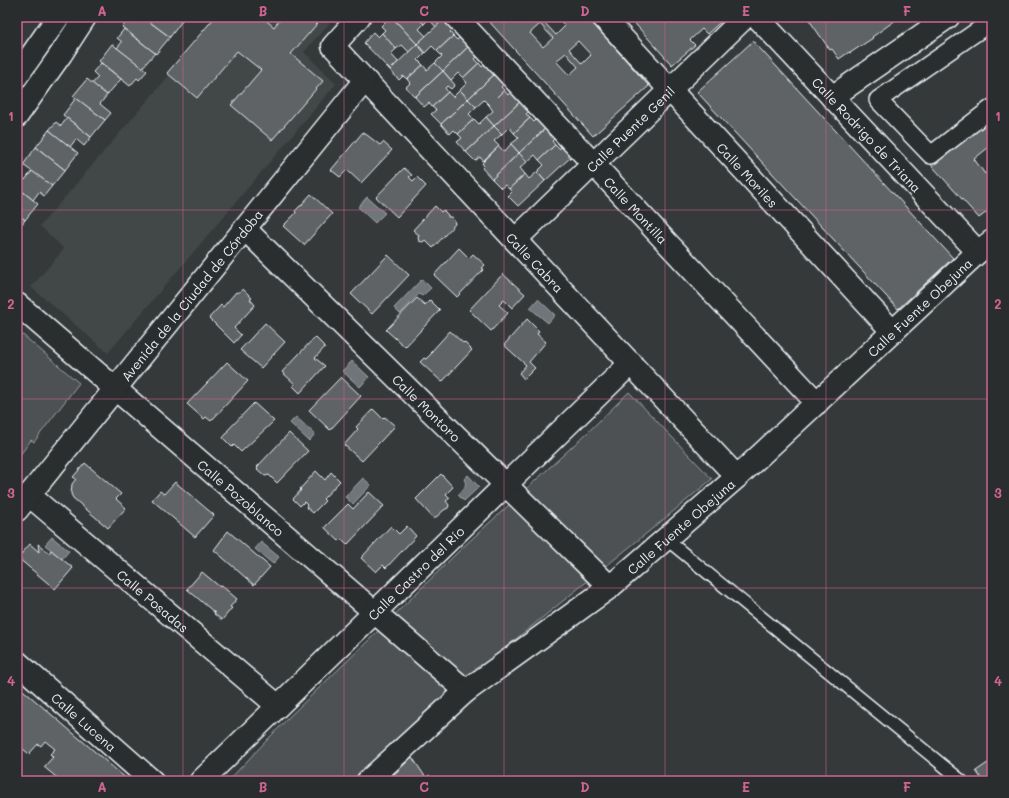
<svg xmlns="http://www.w3.org/2000/svg" width="1009" height="798" font-family="Mali,sans-serif">
<rect width="100%" height="100%" fill="#35393a"/>
<filter id="ink" filterUnits="userSpaceOnUse"><feTurbulence type="fractalNoise" baseFrequency=".025" numOctaves="2"/><feDisplacementMap in="SourceGraphic" scale="8" xChannelSelector="R" yChannelSelector="G"/><feConvolveMatrix kernelMatrix="1 2 1 2 8 2 1 2 1" color-interpolation-filters="sRGB"/></filter>
<g filter="url(#ink)">
<path fill="#424647" d="M219,17H335L304,52L336,84L108,353L31,287L64,249L40,226Z"/>
<g fill="#4d5152" stroke="#9aa1a5">
<path d="M17,330L79,383L34,442L31,440L17,459Z"/>
<path d="M629,392L712,479L663,520L443,698L357,781H228L289,717L370,639L461,549L587,433Z"/>
</g>
<g fill="#707579" stroke="#a0a7ac">
<path d="M367,197L385,213L375,223L358,207Z"/>
<path d="M422,279L431,288L422,296L419,294L400,314L394,308Z"/>
<path d="M538,299L555,315L548,323L530,308Z"/>
<path d="M352,361L369,377L360,387L342,371Z"/>
<path d="M296,417L315,434L309,441L290,423Z"/>
<path d="M468,475L479,487L464,501L458,495C463,489 468,486 464,479Z"/>
<path d="M363,478L371,485L353,504L345,497Z"/>
<path d="M52,537L69,551L62,559L45,545Z"/>
<path d="M261,542L279,557L273,564L255,549Z"/>
</g>
<g fill="#5f6365" stroke="#e8f1f8" fill-rule="evenodd">
<path d="M138,17H143L170,37L156,54L122,27L129,19L134,23Z"/>
<path d="M143,17H176L182,21L170,37Z"/>
<path d="M176,17H185L181,21Z"/>
<path d="M215,17H262L274,27L282,17H323L291,54L323,81L272,140L231,105L261,70L237,51L197,98L167,73Z"/>
<path d="M390,17H392L417,44L409,52L402,45L396,49L382,33L385,30L381,26Z"/>
<path d="M392,17H417L424,24L419,29L426,36L417,44Z"/>
<path d="M417,17H443L445,18L436,27L429,19L424,24Z"/>
<path d="M485,17H516L517,18L519,17H547L543,21L556,35L565,26L557,17H587L649,86L593,136ZM540,24L553,38L543,47L530,33ZM578,41L591,55L582,64L569,49ZM566,53L578,67L569,75L556,61Z"/>
<path d="M629,17H726L707,34L702,29L690,40L695,45L672,65Z"/>
<path d="M807,17H869L870,18L872,17H900L872,37L873,38L850,53L849,52L839,59L832,49L830,50Z"/>
<path d="M445,18L454,28L450,32L453,36L437,51L432,46L425,53L417,44Z"/>
<path d="M124,29L155,53L142,68L117,48L122,42L117,38Z"/>
<path d="M373,32L378,37L382,33L396,49L391,54L398,62L390,70L364,43Z"/>
<path d="M453,36L457,40L461,36L470,45L443,71L435,63L442,56L437,51Z"/>
<path d="M753,41L953,258L898,309L697,92Z"/>
<path d="M112,44L147,71L139,80L137,78L130,86L99,61Z"/>
<path d="M417,44L425,53L418,60L423,65L407,79L403,76L399,80L390,70Z"/>
<path d="M470,45L479,55L475,59L479,63L463,78L458,73L451,80L443,71Z"/>
<path d="M101,63L121,79L107,95L92,84L98,77L93,72Z"/>
<path d="M435,63L443,71L415,97L406,87L410,83L407,79L423,65L427,70Z"/>
<path d="M479,63L482,67L486,63L496,73L468,99L460,90L467,83L463,78Z"/>
<path d="M443,71L455,85L451,89L447,86L445,88L448,92L432,107L429,103L424,107L415,97Z"/>
<path d="M496,73L505,83L501,87L504,90L489,105L484,100L476,107L468,99Z"/>
<path d="M87,79L107,95L100,104L111,113L105,120L73,96Z"/>
<path d="M460,90L468,99L441,124L431,114L436,110L432,107L448,92L453,97Z"/>
<path d="M504,90L508,95L512,90L522,100L494,126L486,117L493,111L489,105Z"/>
<path d="M76,98L105,120L91,137L63,115Z"/>
<path d="M468,99L476,107L469,114L474,119L458,134L454,130L450,134L441,124Z"/>
<path d="M522,100L531,110L526,114L530,118L514,133L509,127L502,134L494,126Z"/>
<path d="M992,105V151L989,147L974,159L985,174L992,168V208L979,218L925,158Z"/>
<path d="M486,117L494,126L466,152L457,142L462,138L458,134L474,119L479,124Z"/>
<path d="M67,118L91,137L84,146L76,139L70,147L49,130L56,122L61,126Z"/>
<path d="M530,118L534,122L538,118L547,127L519,153L511,144L519,138L514,133Z"/>
<path d="M494,126L502,134L494,141L499,146L483,161L480,157L475,161L466,152Z"/>
<path d="M547,127L556,137L552,141L555,145L539,160L535,155L527,162L519,153Z"/>
<path d="M49,130L78,153L65,170L36,147Z"/>
<path d="M363,132L380,145L383,142L392,150L361,183L347,170L340,177L331,170Z"/>
<path d="M511,144L519,153L492,179L482,168L484,166L482,163L499,146L504,152Z"/>
<path d="M555,145L559,149L563,145L573,155L545,181L537,172L544,165L539,160Z"/>
<path d="M36,147L65,170L52,186L23,165Z"/>
<path d="M519,153L527,162L520,168L525,174L509,189L505,185L501,188L492,179Z"/>
<path d="M404,168L412,175L409,177L413,181L417,177L426,186L397,217L376,197Z"/>
<path d="M32,171L52,186L44,196L39,192L33,200L17,187V183L21,177L25,180Z"/>
<path d="M537,172L545,181L518,206L508,196L512,192L509,189L525,174L529,179Z"/>
<path d="M17,187L38,204L25,220L17,214Z"/>
<path d="M311,194L332,214L304,245L283,226L296,213L295,211L300,206L303,205L302,204Z"/>
<path d="M435,206L441,212L443,210L448,215V217H451L454,220L455,224L433,248L425,240L423,242L419,241L418,238L419,235L413,230Z"/>
<path d="M17,214L25,220L18,229H17Z"/>
<path d="M459,248L469,258L473,254L485,265L482,268L484,269L457,297L434,275Z"/>
<path d="M388,255L409,275L372,314L351,294Z"/>
<path d="M503,274L525,294L512,308L504,300L499,305L508,313L491,331L469,310Z"/>
<path d="M243,289L252,298L250,299L255,305L234,328L241,335L234,343L209,318L221,305L223,307L236,292L238,293Z"/>
<path d="M417,298L425,305L430,300L440,310L405,347L386,330Z"/>
<path d="M527,319L539,331L537,334L546,342L529,362L535,368L524,379L519,373L526,365L504,345Z"/>
<path d="M265,323L285,342L261,368L240,350Z"/>
<path d="M450,331L463,343L464,342L472,350L442,382L420,362L424,358L426,359L432,353L431,352Z"/>
<path d="M315,337L325,347L315,358L325,366L300,393L293,386L295,384L282,372Z"/>
<path d="M227,362L248,381L211,421L206,417L204,419L187,404Z"/>
<path d="M341,377L361,396L330,430L309,410Z"/>
<path d="M254,403L274,421L241,452L234,445L232,447L223,438L228,432L227,431Z"/>
<path d="M373,409L383,419L385,417L395,426L362,461L344,445L358,429L356,427Z"/>
<path d="M289,433L308,451L277,483L269,475L265,476L257,469L258,468L257,467Z"/>
<path d="M85,463L121,494L116,499L126,508L108,528L73,498L71,494L72,484L76,479L73,477Z"/>
<path d="M316,471L325,480L331,472L340,481L323,499L325,501L313,513L306,507L307,505L304,502L300,506L293,499L301,490L300,489Z"/>
<path d="M441,474L453,487L446,494L450,498L446,501L449,505L448,508L444,510L434,519L416,499Z"/>
<path d="M175,482L214,515L195,537L152,500L160,491L164,494Z"/>
<path d="M369,492L384,506L347,545L341,539L339,541L325,528V527L348,504L353,509Z"/>
<path d="M391,526L399,534L407,526L416,536L386,568L383,565L376,572L361,558Z"/>
<path d="M228,531L270,567L254,585L214,550Z"/>
<path d="M30,544L39,552L38,544L49,553L51,550L73,568L55,589L18,558Z"/>
<path d="M202,572L220,587L222,586L237,599L230,607L232,608L222,620L214,614L215,613L187,589Z"/>
<path d="M17,685L129,781H61L44,767L53,757L50,754L55,749L45,741L41,746L38,744L29,754L17,744Z"/>
<path d="M412,757L426,778L429,775L433,781H387Z"/>
<path d="M992,760V780L983,781L976,771Z"/>
</g>
<g fill="none" stroke-linecap="round" stroke-linejoin="round">
<g stroke="#e8f1f8" stroke-width="14">
<path id="service" d="M666,539L962,781"/>
</g>
<g stroke="#e8f1f8" stroke-width="20">
<path id="pedestrian" d="M992,21L878,100L931,155L992,108"/>
</g>
<g stroke="#e8f1f8" stroke-width="25">
<g id="minor">
<path id="s1" d="M359,17L333,46L737,477"/>
<path id="s2" d="M456,17L817,403"/>
<path id="s3" d="M603,17L893,332"/>
<path id="s4" d="M757,17L978,252"/>
<path d="M832,97L948,17"/>
<path id="s5" d="M245,229L610,587"/>
<path id="s6" d="M515,240L745,17"/>
<path id="s7" d="M17,304L466,691"/>
<path id="s8" d="M29,495L278,706"/>
<path id="s9" d="M17,510L365,80"/>
<path id="s10" d="M17,662L152,781"/>
<path id="s11" d="M201,781L631,363"/>
<path id="s12" d="M368,781L466,691L610,587L737,477L978,252L992,241"/>
</g>
</g>
<g stroke="#e8f1f8" stroke-width="25">
<g id="tertiary">
<path d="M17,76L58,17"/>
<path d="M17,116L61,54L85,17"/>
</g>
</g>
<use href="#service" stroke="#2a2d2e" stroke-width="11"/>
<use href="#pedestrian" stroke="#2a2d2e" stroke-width="17"/>
<use href="#minor" stroke="#2a2d2e" stroke-width="22"/>
<use href="#tertiary" stroke="#2a2d2e" stroke-width="22"/>
</g>
</g>
<path fill="none" stroke="#cf6492" stroke-width="1" stroke-opacity="0.55" d="M183,17V781M344,17V781M504,17V781M665,17V781M826,17V781M17,210H992M17,399H992M17,588H992"/>
<g text-anchor="middle" dominant-baseline="central" stroke-width="3.5" stroke-linejoin="round" paint-order="stroke">
<g font-size="13" fill="#e8f1f8" stroke="#2a2d2e">
<text stroke="none"><textPath href="#s6" startOffset="160">Calle Puente Genil</textPath></text>
<text stroke="none"><textPath href="#s4" startOffset="161">Calle Rodrigo de Triana</textPath></text>
<text stroke="none"><textPath href="#s3" startOffset="214">Calle Moriles</textPath></text>
<text stroke="none"><textPath href="#s2" startOffset="264">Calle Montilla</textPath></text>
<text stroke="none"><textPath href="#s1" startOffset="335">Calle Cabra</textPath></text>
<text stroke="none"><textPath href="#s9" startOffset="277">Avenida de la Ciudad de Córdoba</textPath></text>
<text stroke="none"><textPath href="#s12" startOffset="728">Calle Fuente Obejuna</textPath></text>
<text stroke="none"><textPath href="#s5" startOffset="255">Calle Montoro</textPath></text>
<text stroke="none"><textPath href="#s7" startOffset="296">Calle Pozoblanco</textPath></text>
<text stroke="none"><textPath href="#s12" startOffset="404">Calle Fuente Obejuna</textPath></text>
<text stroke="none"><textPath href="#s11" startOffset="299">Calle Castro del Río</textPath></text>
<text stroke="none"><textPath href="#s8" startOffset="163">Calle Posadas</textPath></text>
<text stroke="none"><textPath href="#s10" startOffset="90">Calle Lucena</textPath></text>
</g>
</g>
<rect width="1009" height="798" fill="none" stroke="#2a2d2e" stroke-width="44"/>
<rect x="22" y="22" width="965" height="754" fill="none" stroke="#cf6492" stroke-width="1.5"/>
<g font-size="13" text-anchor="middle" font-weight="bold" fill="#cf6492">
<text x="102" y="16">A</text>
<text x="263" y="16">B</text>
<text x="424" y="16">C</text>
<text x="585" y="16">D</text>
<text x="746" y="16">E</text>
<text x="907" y="16">F</text>
<text x="11" y="121">1</text>
<text x="998" y="121">1</text>
<text x="11" y="309">2</text>
<text x="998" y="309">2</text>
<text x="11" y="498">3</text>
<text x="998" y="498">3</text>
<text x="11" y="686">4</text>
<text x="998" y="686">4</text>
<text x="102" y="792">A</text>
<text x="263" y="792">B</text>
<text x="424" y="792">C</text>
<text x="585" y="792">D</text>
<text x="746" y="792">E</text>
<text x="907" y="792">F</text>
</g>
</svg>
